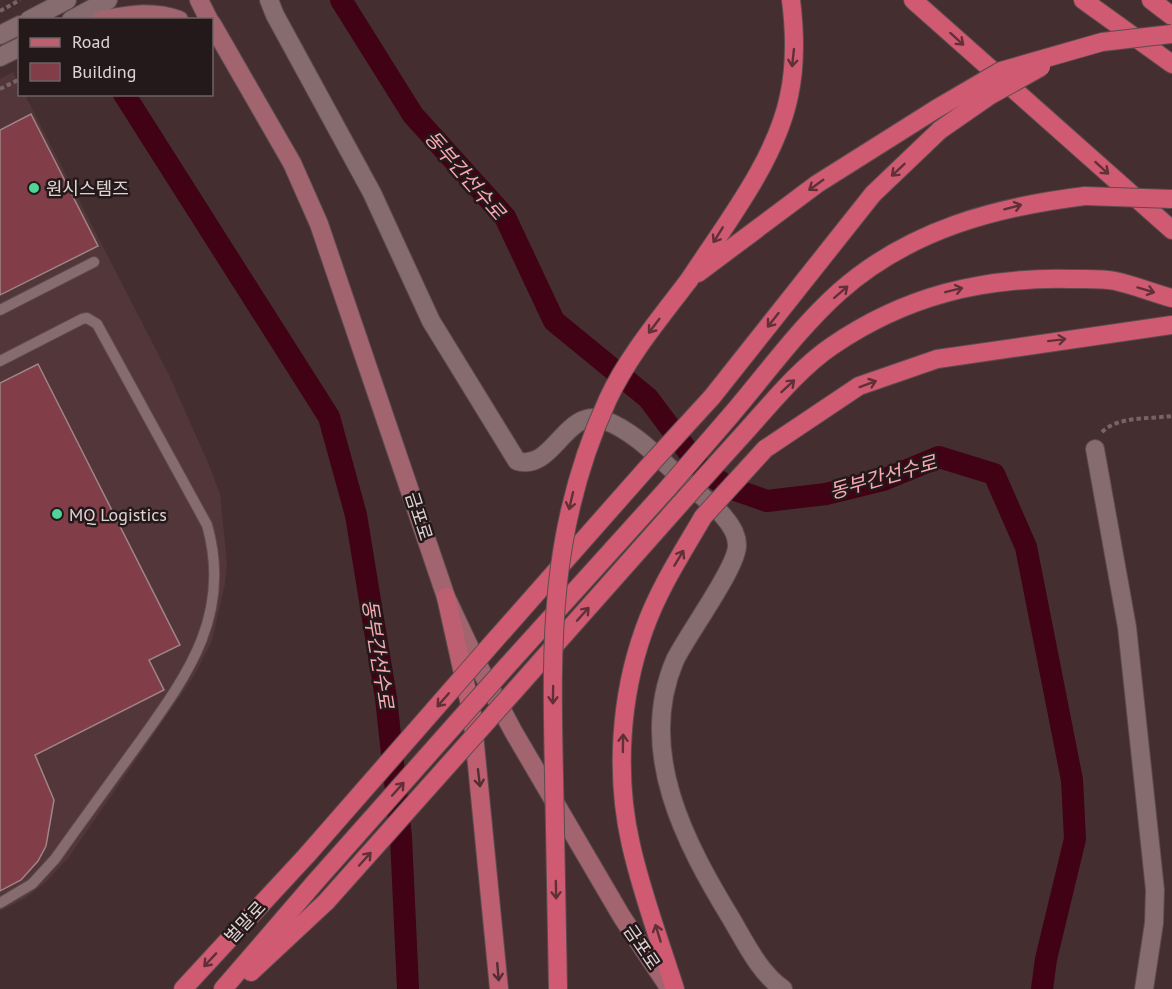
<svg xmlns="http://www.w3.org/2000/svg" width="1172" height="989" font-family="'PT Sans','Noto Sans KR',sans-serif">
<rect width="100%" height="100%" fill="#442e30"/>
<path fill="#533639" d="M13,72L19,84L20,94L25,95L170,377L209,465L220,494L227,563L225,584L212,641L194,676L69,857L46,882L24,899L0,911V79Z"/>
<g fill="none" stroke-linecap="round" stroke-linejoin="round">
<g stroke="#410215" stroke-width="22">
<path d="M341,0L413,115L505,217L554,321L648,398L702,470L730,488L767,501L826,494L883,480L939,457L994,474L1026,547L1072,780L1075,839L1046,959L1042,989"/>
<path d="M124,94L329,417L356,515L386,698L401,837L408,989"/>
</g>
</g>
<g fill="#813e49" stroke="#9f8587" stroke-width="1.5">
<path d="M31,114L98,246L0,295V130Z"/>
<path d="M38,364L180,645L149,660L164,690L35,755L54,800L46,846L38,861L21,880L0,891V383Z"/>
</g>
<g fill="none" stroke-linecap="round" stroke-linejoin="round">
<g stroke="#5d4b4d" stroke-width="12">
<g id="service">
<path d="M0,310L94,262"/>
<path d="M0,361L82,319L87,318L97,324L207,525C233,616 186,677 136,747C109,784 82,821 55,859L32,884L0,903"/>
</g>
</g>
<g stroke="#5d4b4d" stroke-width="20">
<g id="minor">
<path d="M269,0L275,15L372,193L431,321L517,461C554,472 565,406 604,420C637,432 664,464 690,486C701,496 715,505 724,517C731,525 737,534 737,545C738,566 687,635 675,660C636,751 685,843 732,920C746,944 760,973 783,989"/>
<path d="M1095,449L1127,627L1155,890L1154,923L1144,989"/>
</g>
</g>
<g stroke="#5d4b4d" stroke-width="20">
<g id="tertiary">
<path d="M29,20L67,0"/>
<path d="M71,20L108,0"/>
<path d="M0,35L20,25"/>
<path d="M0,57L20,47"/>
</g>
</g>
<g stroke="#5d4b4d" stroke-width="20">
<g id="secondary">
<path d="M199,0L209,20"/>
<path d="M101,20C129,15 152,10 179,20"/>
<path d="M212,24L292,163L319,224L446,597L477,663L513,731L622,917L670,989"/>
</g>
</g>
<g stroke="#5d4b4d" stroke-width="20">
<path id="primary" d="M446,597L472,714L499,989"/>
</g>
<g stroke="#5d4b4d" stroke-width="20">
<g id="trunk">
<path d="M913,0L1172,230"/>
<path d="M1083,0L1172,64"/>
<path d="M1151,0L1172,16"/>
<path d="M698,273L817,184L936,109"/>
<path d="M689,280C725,225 776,160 789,96C796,64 795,32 791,0"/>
<path d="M712,397L873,194L940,130"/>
<path d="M731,415C766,374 799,328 839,292C909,230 995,207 1085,196"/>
<path d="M748,429C773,401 801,367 832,346C905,296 982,277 1070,279C1084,279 1101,278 1115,281C1134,285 1153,293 1172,298"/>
<path d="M765,449L859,386L937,359L1172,325"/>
<path d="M495,640L647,468"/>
<path d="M507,666L667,489"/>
<path d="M516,689L681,503"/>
<path d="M251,972L326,902"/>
<path d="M183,989L307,855"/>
<path d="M223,989L317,880"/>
<path d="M675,989C660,942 642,894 631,845C615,776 620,697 644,630C658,590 682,553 703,517"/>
</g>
</g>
<g stroke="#776465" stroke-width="4" stroke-dasharray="4.5 3" stroke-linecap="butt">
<path d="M0,11L20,0"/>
<path d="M0,89L20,79"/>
<path d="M1102,432C1118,416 1150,419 1172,416"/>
</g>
<use href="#service" stroke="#866c6f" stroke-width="10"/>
<use href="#minor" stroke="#866c6f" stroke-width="18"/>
<use href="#tertiary" stroke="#866c6f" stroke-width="18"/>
<use href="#secondary" stroke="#a26570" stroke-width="18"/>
<use href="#primary" stroke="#bd5f71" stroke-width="18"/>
<use href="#trunk" stroke="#d05a72" stroke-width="18"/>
<g stroke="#5d4b4d" stroke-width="20" stroke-linecap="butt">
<g id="trunk-bridge">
<path d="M936,109L1001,71L1102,42L1172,34"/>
<path d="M940,130L989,96L1041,67"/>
<path d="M1085,196L1172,199"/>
<path d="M647,468L712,397"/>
<path d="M667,489L731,415"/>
<path d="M681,503L748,429"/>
<path d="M703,517L765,449"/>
<path d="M307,855L495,640"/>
<path d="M317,880L507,666"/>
<path d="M326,902L516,689"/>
<path d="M558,989C557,918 555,847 554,776C551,640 549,527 608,399C628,356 661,317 689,280"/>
</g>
</g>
<use href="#trunk-bridge" stroke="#d05a72" stroke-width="18"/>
</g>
<defs><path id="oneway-shaft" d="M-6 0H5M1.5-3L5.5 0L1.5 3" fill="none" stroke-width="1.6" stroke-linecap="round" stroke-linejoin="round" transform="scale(1.5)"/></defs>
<g stroke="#603039">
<use href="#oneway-shaft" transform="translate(957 39) rotate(42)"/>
<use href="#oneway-shaft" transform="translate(793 58) rotate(96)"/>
<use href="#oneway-shaft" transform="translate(1102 168) rotate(42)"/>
<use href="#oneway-shaft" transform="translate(898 170) rotate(137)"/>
<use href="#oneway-shaft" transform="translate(816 185) rotate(144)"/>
<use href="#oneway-shaft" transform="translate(1013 207) rotate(-15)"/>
<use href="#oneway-shaft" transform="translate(718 235) rotate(122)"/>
<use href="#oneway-shaft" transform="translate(954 290) rotate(-14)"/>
<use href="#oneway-shaft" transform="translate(1146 290) rotate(17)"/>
<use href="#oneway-shaft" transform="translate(841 292) rotate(-41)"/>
<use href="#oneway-shaft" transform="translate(773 320) rotate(128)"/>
<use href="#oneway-shaft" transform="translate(654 326) rotate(127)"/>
<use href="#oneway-shaft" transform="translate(1057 340) rotate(-7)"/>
<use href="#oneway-shaft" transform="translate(868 384) rotate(-20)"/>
<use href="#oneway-shaft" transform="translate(788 386) rotate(-43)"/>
<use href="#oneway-shaft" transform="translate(571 501) rotate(103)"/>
<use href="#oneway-shaft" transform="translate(679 558) rotate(-59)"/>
<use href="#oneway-shaft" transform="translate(583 614) rotate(-48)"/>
<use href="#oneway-shaft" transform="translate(553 695) rotate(91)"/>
<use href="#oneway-shaft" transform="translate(443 700) rotate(131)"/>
<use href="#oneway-shaft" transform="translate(623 743) rotate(-89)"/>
<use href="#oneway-shaft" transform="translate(398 789) rotate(-48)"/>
<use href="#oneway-shaft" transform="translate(365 859) rotate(-48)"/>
<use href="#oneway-shaft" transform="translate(556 890) rotate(89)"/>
<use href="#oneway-shaft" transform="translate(658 933) rotate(-107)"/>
<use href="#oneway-shaft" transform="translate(210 960) rotate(133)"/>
</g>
<g stroke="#512e34">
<use href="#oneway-shaft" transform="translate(479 778) rotate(83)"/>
<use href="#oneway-shaft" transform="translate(498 972) rotate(85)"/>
</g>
<g fill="#4fd399" stroke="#23191a" stroke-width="2">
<circle cx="34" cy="188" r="6"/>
<circle cx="57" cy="514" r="6"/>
</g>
<g text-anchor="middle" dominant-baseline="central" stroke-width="5" stroke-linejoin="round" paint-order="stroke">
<g font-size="18" fill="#e1d3d4" stroke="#23191a" text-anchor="start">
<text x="46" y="188">원시스템즈</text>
<text x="69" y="514">MQ Logistics</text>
</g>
<g font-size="18" fill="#e1d3d4" stroke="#23191a">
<text transform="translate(419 516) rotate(72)">금포로</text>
<text transform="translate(245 922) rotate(-47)">벌말로</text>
<text transform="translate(642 947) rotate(56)">금포로</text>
</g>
<g font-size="20" font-style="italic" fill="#faa8b2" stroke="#23191a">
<text transform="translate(465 175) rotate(49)">동부간선수로</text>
<text transform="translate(883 477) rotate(-16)">동부간선수로</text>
<text transform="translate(378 654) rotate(81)">동부간선수로</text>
</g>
</g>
<rect x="18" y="18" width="195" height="78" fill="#23191a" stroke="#6f6364" stroke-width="1.5"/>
<rect x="30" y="38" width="30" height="9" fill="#bd5f71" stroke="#6f6364" stroke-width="1.5"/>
<text x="72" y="48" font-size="18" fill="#e1d3d4">Road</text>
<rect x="30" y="63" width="30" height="18" fill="#813e49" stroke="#6f6364" stroke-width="1.5"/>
<text x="72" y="78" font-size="18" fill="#e1d3d4">Building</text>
</svg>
